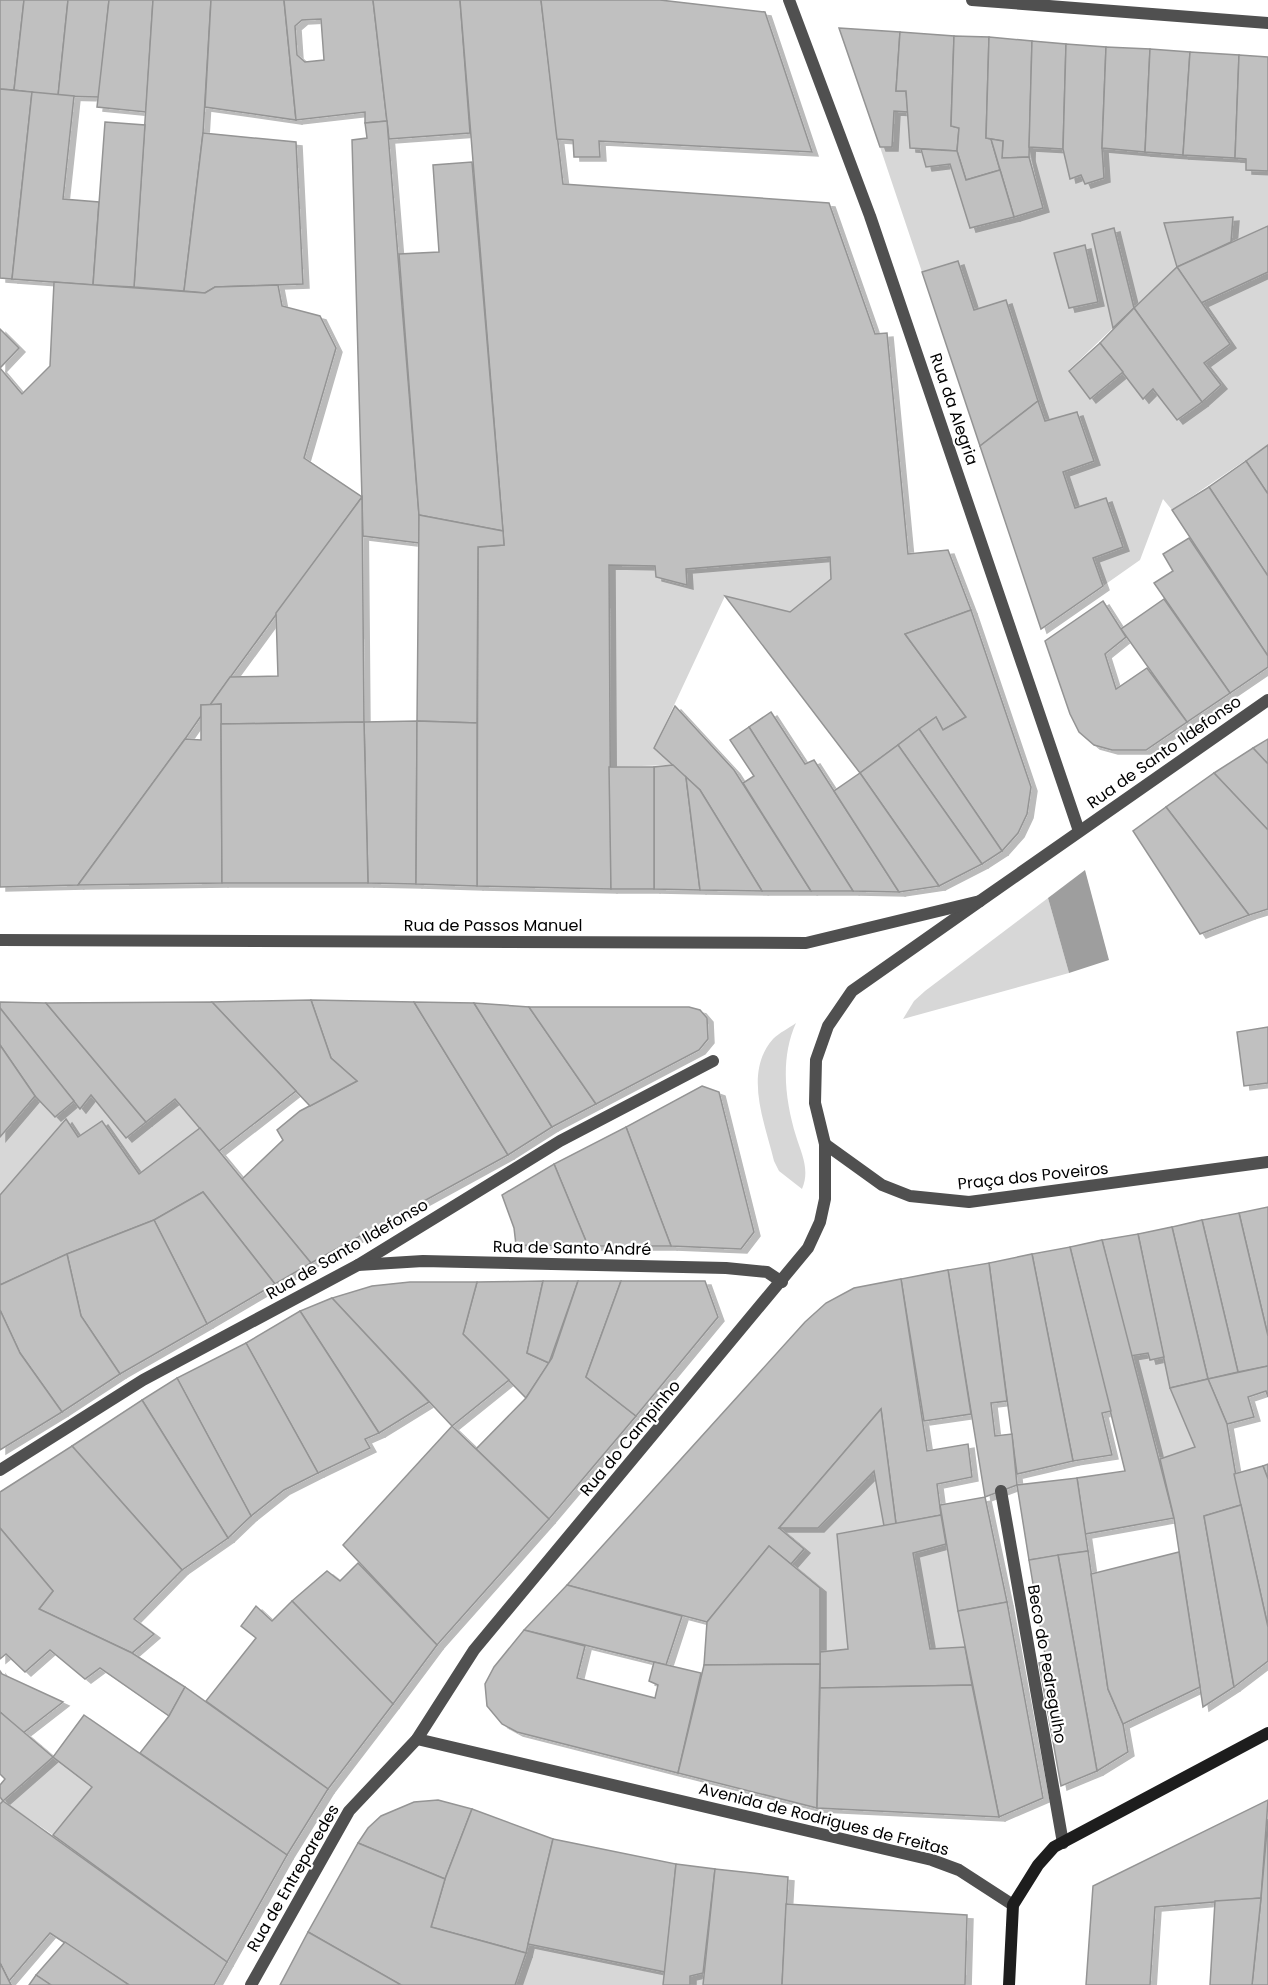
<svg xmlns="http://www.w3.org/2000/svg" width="1268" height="1985" font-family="Poppins,sans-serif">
<defs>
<filter id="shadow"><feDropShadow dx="6" dy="4" stdDeviation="0" flood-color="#0004"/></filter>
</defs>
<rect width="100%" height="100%" fill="#fff"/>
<g fill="#d7d7d7" fill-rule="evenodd">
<path d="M894,111L908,112L926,167L950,164L971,228L1042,208L1029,147L1063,149L1070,179L1081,175L1085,183L1104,178L1102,148L1246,159V170L1268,171V226L1231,242L1232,217L1164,223L1177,267L1134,308L1114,228L1092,234L1113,328L1069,370L1090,399L1123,372L1143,398L1153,389L1220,385L1204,363L1230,344L1201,303L1268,272V445L1172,510L1163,499L1140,560L1103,586L1093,558L1123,547L1106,498L1075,508L1063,472L1094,461L1078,412L1045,421L1006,301L974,310L958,261L922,272L880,147H892ZM1084,245L1098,301L1070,308L1055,253Z"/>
<path d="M830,557L831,579L790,612L725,596L654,748L673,765L609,767V565L655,566L657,577L687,585L686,569Z"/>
<path d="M1048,898L1069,973L903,1019L914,1001L925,991Z"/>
<path d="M796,1023C780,1058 785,1100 796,1136C802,1155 810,1170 802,1189L779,1171L774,1161C765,1123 743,1073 773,1039C779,1033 789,1028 796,1023Z"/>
<path d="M91,1095L126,1138L175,1099L200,1128L139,1174L102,1121L78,1137L65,1119L0,1195V1137L35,1096L55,1117L74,1101L80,1108Z"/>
<path d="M1148,1353L1150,1360L1164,1357L1170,1388L1195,1447L1160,1459L1130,1356Z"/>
<path d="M874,1471L884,1526L837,1534L848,1649L820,1652V1588L791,1564L804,1549L779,1528H818Z"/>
<path d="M946,1544L965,1647L930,1649L913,1553Z"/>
<path d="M53,1757L92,1787L53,1835L3,1801L0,1804V1797L3,1801Z"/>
<path d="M528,1944L665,1972L663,1985H515Z"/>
<path d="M703,1973V1985H690V1976Z"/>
</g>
<path fill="#9e9e9e" d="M1085,870L1109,960L1069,973L1048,898Z"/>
<g fill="#c0c0c0" stroke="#949494" stroke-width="1.5" fill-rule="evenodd" filter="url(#shadow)">
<path d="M0,0H24L14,90L0,89Z"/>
<path d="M24,0H68L58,96L14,90Z"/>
<path d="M68,0H109L99,97L58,96Z"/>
<path d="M109,0H153L146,112L97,107Z"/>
<path d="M153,0H211L203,133L184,291L134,287Z"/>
<path d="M211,0H284L296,120L205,107Z"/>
<path d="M284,0H373L387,121L365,123V112L296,120ZM321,19L324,60L305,62L297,55L295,26L302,20Z"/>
<path d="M373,0H460L470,133L389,139Z"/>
<path d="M460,0H541L563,184L829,203L875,334L887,333L908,554L948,550L971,610L905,634L966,717L943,730L936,717L860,773L725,596L790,612L831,579L830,557L686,569L687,585L656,577L655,566L609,565L611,889L477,886L478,547L504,545Z"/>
<path d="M541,0H660L765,12L812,152L599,141L600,157H574L573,140L557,139Z"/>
<path d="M839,28L900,32L896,91H906L908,112L894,111L892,147H880Z"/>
<path d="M900,32L954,36L951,126L959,128L957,151L910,148L906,91H896Z"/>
<path d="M954,36L989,37L986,138L991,139L1000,170L966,180L957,151L959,128L951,126Z"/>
<path d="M989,37L1032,41L1029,157L1002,158L1003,141L986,138Z"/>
<path d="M1032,41L1066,44L1063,149L1029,147Z"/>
<path d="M1066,44L1106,47L1102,148L1104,178L1085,184L1081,175L1070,179L1063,149Z"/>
<path d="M1106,47L1150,49L1145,152L1102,148Z"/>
<path d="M1150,49L1190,52L1183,155L1145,152Z"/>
<path d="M1190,52L1239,55L1235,158L1183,155Z"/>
<path d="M1239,55L1268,57V171L1246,170V159L1235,158Z"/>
<path d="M0,89L32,92L12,279L0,278Z"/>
<path d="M32,92L74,96L63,199L99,202L93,285L12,279Z"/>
<path d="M387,121L419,515V543L363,536L352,140L367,138L365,123Z"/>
<path d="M105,122L145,125L134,287L93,285Z"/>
<path d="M203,133L296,142L303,284L215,287L205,293L184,291Z"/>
<path d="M991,139L1003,141L1002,158L1029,157L1043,208L1014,217Z"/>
<path d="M921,149L957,151L966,180L1000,170L1014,217L970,228L950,164L926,167Z"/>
<path d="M472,162L503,531L419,515L399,254L439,252L433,165Z"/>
<path d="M1233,217L1231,242L1177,267L1164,223Z"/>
<path d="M1268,226V272L1201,303L1177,267Z"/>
<path d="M1114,228L1134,308L1113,328L1092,234Z"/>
<path d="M1085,245L1098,302L1069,308L1054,253Z"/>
<path d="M958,261L974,310L1006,300L1038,401L980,446L922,272Z"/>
<path d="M1177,267L1230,344L1204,363L1221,385L1202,402L1134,308Z"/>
<path d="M54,282L205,293L215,287L278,285L282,306L320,316L336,348L304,458L362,497L210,705H201V716L185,739L78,885L0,887V368L22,394L50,366Z"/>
<path d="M1134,308L1202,402L1177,420L1153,389L1143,399L1100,343Z"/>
<path d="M0,329L19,348L0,368Z"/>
<path d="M1100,343L1123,372L1090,399L1069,371Z"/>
<path d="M1038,401L1045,421L1077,412L1094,461L1063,472L1075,508L1106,498L1123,547L1093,558L1103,586L1041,629L980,446Z"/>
<path d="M1268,445V494L1246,461Z"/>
<path d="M1246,461L1268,494V576L1209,487Z"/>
<path d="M1209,487L1268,576V656L1172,510Z"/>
<path d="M362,497L364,722L221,724V704L210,705L230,677L278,676L276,613Z"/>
<path d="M419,515L503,531L504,545L478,547L477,723L417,721Z"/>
<path d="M1189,538L1268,656V667L1230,693L1154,583L1173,571L1163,554Z"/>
<path d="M1164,599L1230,693L1187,722L1121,629Z"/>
<path d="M1103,601L1126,637L1105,654L1116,689L1147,668L1187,722L1146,750H1112L1094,745L1079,732L1070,714L1045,641Z"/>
<path d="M971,610L1031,787L1027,814L1018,833L1002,851L919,729L936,717L943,730L966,717L905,634Z"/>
<path d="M221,704L222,883L78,885L185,739L201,740V705Z"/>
<path d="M675,706L734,770L811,891H762L700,790L654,748Z"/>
<path d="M771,712L805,764L814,760L899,892L853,891L749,727Z"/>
<path d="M417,721L416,884L368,883L364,722Z"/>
<path d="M417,721L477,723V886L416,884Z"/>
<path d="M364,722L368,883H222L221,724Z"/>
<path d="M749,727L853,891H811L743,783L754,776L730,740Z"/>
<path d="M919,729L1002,851L982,864L898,745Z"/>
<path d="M1268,739V764L1253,748Z"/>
<path d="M898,745L982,864L939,886L860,773Z"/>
<path d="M1253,748L1268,764V830L1214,773Z"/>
<path d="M673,765L686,777L700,890L654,889V767Z"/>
<path d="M609,767H654V889H611Z"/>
<path d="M860,773L939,886L899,892L834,791Z"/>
<path d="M1214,773L1268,830V909L1249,915L1166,807Z"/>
<path d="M686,777L700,790L762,891L700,890Z"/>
<path d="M1166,807L1249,915L1200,934L1133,831Z"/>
<path d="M311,1000L414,1002L508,1155L311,1263L242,1179L283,1140L277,1130L300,1111L357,1081L331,1058Z"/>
<path d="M311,1000L331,1058L357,1081L310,1106L212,1002Z"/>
<path d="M0,1002L46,1003L146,1122L126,1138L91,1095L80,1109L0,1008Z"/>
<path d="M212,1002L296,1091L219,1151L175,1099L146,1122L46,1003Z"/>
<path d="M414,1002L474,1003L552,1127L508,1155Z"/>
<path d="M474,1003L529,1007L596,1104L552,1127Z"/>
<path d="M529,1007H689L700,1010L707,1018L708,1039L699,1050L596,1104Z"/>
<path d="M0,1008L74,1101L55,1117L35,1096L0,1045Z"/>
<path d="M1268,1027V1083L1244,1086L1237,1032Z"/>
<path d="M0,1045L35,1096L0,1137Z"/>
<path d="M702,1086L719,1092L754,1232L741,1249L671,1246L626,1127Z"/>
<path d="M66,1119L78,1137L102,1121L139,1174L200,1128L311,1263L275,1284L203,1192L154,1220L67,1254L0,1285V1195Z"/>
<path d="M626,1127L671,1246H588L554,1164Z"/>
<path d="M554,1164L588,1246L516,1245L514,1228L502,1195Z"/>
<path d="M203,1192L275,1284L207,1324L154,1220Z"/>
<path d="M1268,1207V1336L1239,1213Z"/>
<path d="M1239,1213L1268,1336V1366L1238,1372L1202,1220Z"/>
<path d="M154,1220L207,1324L120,1374L81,1316L67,1254Z"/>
<path d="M1202,1220L1238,1372L1208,1379L1172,1227Z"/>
<path d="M1172,1227L1208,1379L1170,1388L1138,1234Z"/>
<path d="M1138,1234L1164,1357L1150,1360L1148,1353L1130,1356L1102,1240Z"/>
<path d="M1102,1240L1174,1518L1085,1534L1077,1478L1125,1471L1070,1247Z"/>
<path d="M1070,1247L1111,1411L1102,1413L1112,1455L1073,1461L1032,1254Z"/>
<path d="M67,1254L81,1316L120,1374L62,1412L20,1353L0,1310V1285Z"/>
<path d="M1032,1254L1073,1461L1017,1474L989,1263Z"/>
<path d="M989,1263L1007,1401L991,1403L995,1436L1012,1434L1017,1485L985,1497L948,1270Z"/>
<path d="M948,1270L971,1414L924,1421L901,1279Z"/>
<path d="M901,1279L927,1451L968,1444L972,1477L937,1484L941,1515L896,1524L881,1409L779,1528L804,1549L791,1564L769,1546L707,1622L567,1585L805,1322L826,1303L854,1288Z"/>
<path d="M543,1281L527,1353L549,1363L526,1398L463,1334L477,1282Z"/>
<path d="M543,1281H578L549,1363L527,1353Z"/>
<path d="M578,1281H621L586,1377L636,1416L549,1519L476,1449L526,1398L552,1358Z"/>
<path d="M621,1281H705L718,1317L636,1416L586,1377Z"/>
<path d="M410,1282H477L463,1334L509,1380L452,1426L332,1298L372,1286Z"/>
<path d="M332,1298L429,1402L379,1433L300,1311Z"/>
<path d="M0,1310L20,1353L62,1412L0,1450Z"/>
<path d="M300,1311L379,1433L365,1439L370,1448L318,1473L246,1343Z"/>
<path d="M246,1343L318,1473L284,1490L251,1516L177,1378Z"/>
<path d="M1268,1366V1397L1266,1391L1248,1397L1254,1417L1227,1424L1208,1379Z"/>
<path d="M177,1378L251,1516L228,1538L142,1400Z"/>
<path d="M1208,1379L1227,1424L1241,1505L1204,1516L1234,1687L1203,1707L1174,1518L1160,1459L1195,1447L1170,1388Z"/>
<path d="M142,1400L228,1538L182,1570L72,1446Z"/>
<path d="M881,1409L896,1524L884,1526L874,1471L818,1528H779Z"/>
<path d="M452,1426L549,1519L437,1645L343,1545Z"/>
<path d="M72,1446L182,1570L134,1619L154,1634L132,1653L39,1609L53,1591L0,1528V1492Z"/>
<path d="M1268,1464V1479L1263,1466Z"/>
<path d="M1263,1466L1268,1479V1627L1234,1474Z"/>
<path d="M1077,1478L1088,1551L1029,1560L1017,1485Z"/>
<path d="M985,1497L1007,1602L958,1611L940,1505Z"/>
<path d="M1241,1505L1268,1627V1661L1234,1687L1204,1516Z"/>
<path d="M941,1515L946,1544L913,1553L930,1649L965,1647L972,1685L820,1688V1652L848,1649L837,1534Z"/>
<path d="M0,1528L53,1591L39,1609L132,1653L185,1687L169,1716L100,1668L85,1679L50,1650L25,1672L6,1654L0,1659Z"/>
<path d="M769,1546L820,1588V1664L704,1665L707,1622Z"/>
<path d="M1088,1551L1108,1689L1123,1724L1128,1752L1097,1771L1058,1555Z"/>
<path d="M1179,1552L1200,1687L1123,1724L1108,1689L1091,1574Z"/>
<path d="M1058,1555L1097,1771L1061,1786L1039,1663L1046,1661L1029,1560Z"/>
<path d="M358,1563L437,1645L393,1704L292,1601L327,1571L340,1581Z"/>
<path d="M567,1585L682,1616L666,1665L524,1630Z"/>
<path d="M292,1601L393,1704L328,1789L206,1701L256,1638L241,1626L256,1606L272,1621Z"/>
<path d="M1007,1602L1043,1798L999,1817L958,1611Z"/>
<path d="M524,1630L585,1646L577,1678L655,1698L658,1685L649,1681L654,1662L701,1673L678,1773L517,1732L502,1724L487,1706L485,1684L494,1667Z"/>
<path d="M820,1664L817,1808L678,1773L704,1665Z"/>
<path d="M0,1671L2,1674L63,1702L23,1733L0,1712Z"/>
<path d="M972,1685L999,1817L817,1808L820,1688Z"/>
<path d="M185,1687L328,1789L287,1855L140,1753L169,1716Z"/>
<path d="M0,1712L53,1757L3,1801L0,1797V1785L5,1779L0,1774Z"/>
<path d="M84,1715L287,1855L227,1962L53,1835L92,1787L53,1757Z"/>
<path d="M438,1800L472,1809L445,1879L358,1843L368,1828L381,1816L414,1802Z"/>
<path d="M1268,1800L1261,1898L1155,1907L1150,1985H1086L1093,1886Z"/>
<path d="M3,1801L227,1962L214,1985H129L50,1933L9,1981L0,1963V1804Z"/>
<path d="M472,1809L553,1839L526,1953L431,1927L445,1879Z"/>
<path d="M1268,1819V1985H1252L1261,1898Z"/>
<path d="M553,1839L676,1864L665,1972L528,1944Z"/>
<path d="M358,1843L445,1879L431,1927L526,1953L515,1985H401L308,1932Z"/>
<path d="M676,1864L715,1869L703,1973L690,1976V1985H663Z"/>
<path d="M715,1869L788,1877L782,1985H703Z"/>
<path d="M1261,1898L1252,1985H1210L1215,1901Z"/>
<path d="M786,1904L967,1915L965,1985H782Z"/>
<path d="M308,1932L401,1985H280Z"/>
<path d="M65,1942L129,1985H51L36,1975Z"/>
<path d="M0,1963L11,1985H0Z"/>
<path d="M0,1963L11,1985H0Z"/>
<path d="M36,1975L51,1985H29Z"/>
</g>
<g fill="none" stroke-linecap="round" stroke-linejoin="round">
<g stroke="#505050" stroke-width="12">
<path d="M358,1265L560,1141L713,1061"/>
<path d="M1001,1491L1063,1843"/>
</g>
<g stroke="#505050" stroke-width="12">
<path d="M825,1144L882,1185L910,1196L969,1202L1268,1162"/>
<path d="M0,1470L143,1380L358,1265L423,1261L726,1268L767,1272L782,1282"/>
<path d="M417,1739L932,1860L959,1870L1013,1905"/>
<path d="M251,1985L349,1811L417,1739L474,1650L808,1248L820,1222L825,1199V1144L815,1103L816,1060L828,1026L852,991L980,901"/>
</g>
<g stroke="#505050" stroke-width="12">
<path d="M789,0L870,216L1079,831"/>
<path d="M972,0L1268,23"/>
<path d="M0,940L806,943L980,901L1268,700"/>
</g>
<path stroke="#1d1d1d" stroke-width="12" d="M1009,1985L1013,1905L1038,1865L1054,1847L1268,1733"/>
</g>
<g text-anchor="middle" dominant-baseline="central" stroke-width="4.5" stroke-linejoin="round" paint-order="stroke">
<g font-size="16" fill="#000" stroke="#fff">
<text transform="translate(954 409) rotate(71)">Rua da Alegria</text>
<text transform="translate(1164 752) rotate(-35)">Rua de Santo Ildefonso</text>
<text x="493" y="925">Rua de Passos Manuel</text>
<text transform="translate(1033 1176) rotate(-6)">Praça dos Poveiros</text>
<text transform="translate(572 1248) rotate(1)">Rua de Santo André</text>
<text transform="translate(347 1249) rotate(-30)">Rua de Santo Ildefonso</text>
<text transform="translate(630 1438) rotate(-50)">Rua do Campinho</text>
<text transform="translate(1047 1664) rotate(80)">Beco do Pedregulho</text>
<text transform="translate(824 1819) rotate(14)">Avenida de Rodrigues de Freitas</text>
<text transform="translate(293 1878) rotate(-60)">Rua de Entreparedes</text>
</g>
</g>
</svg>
